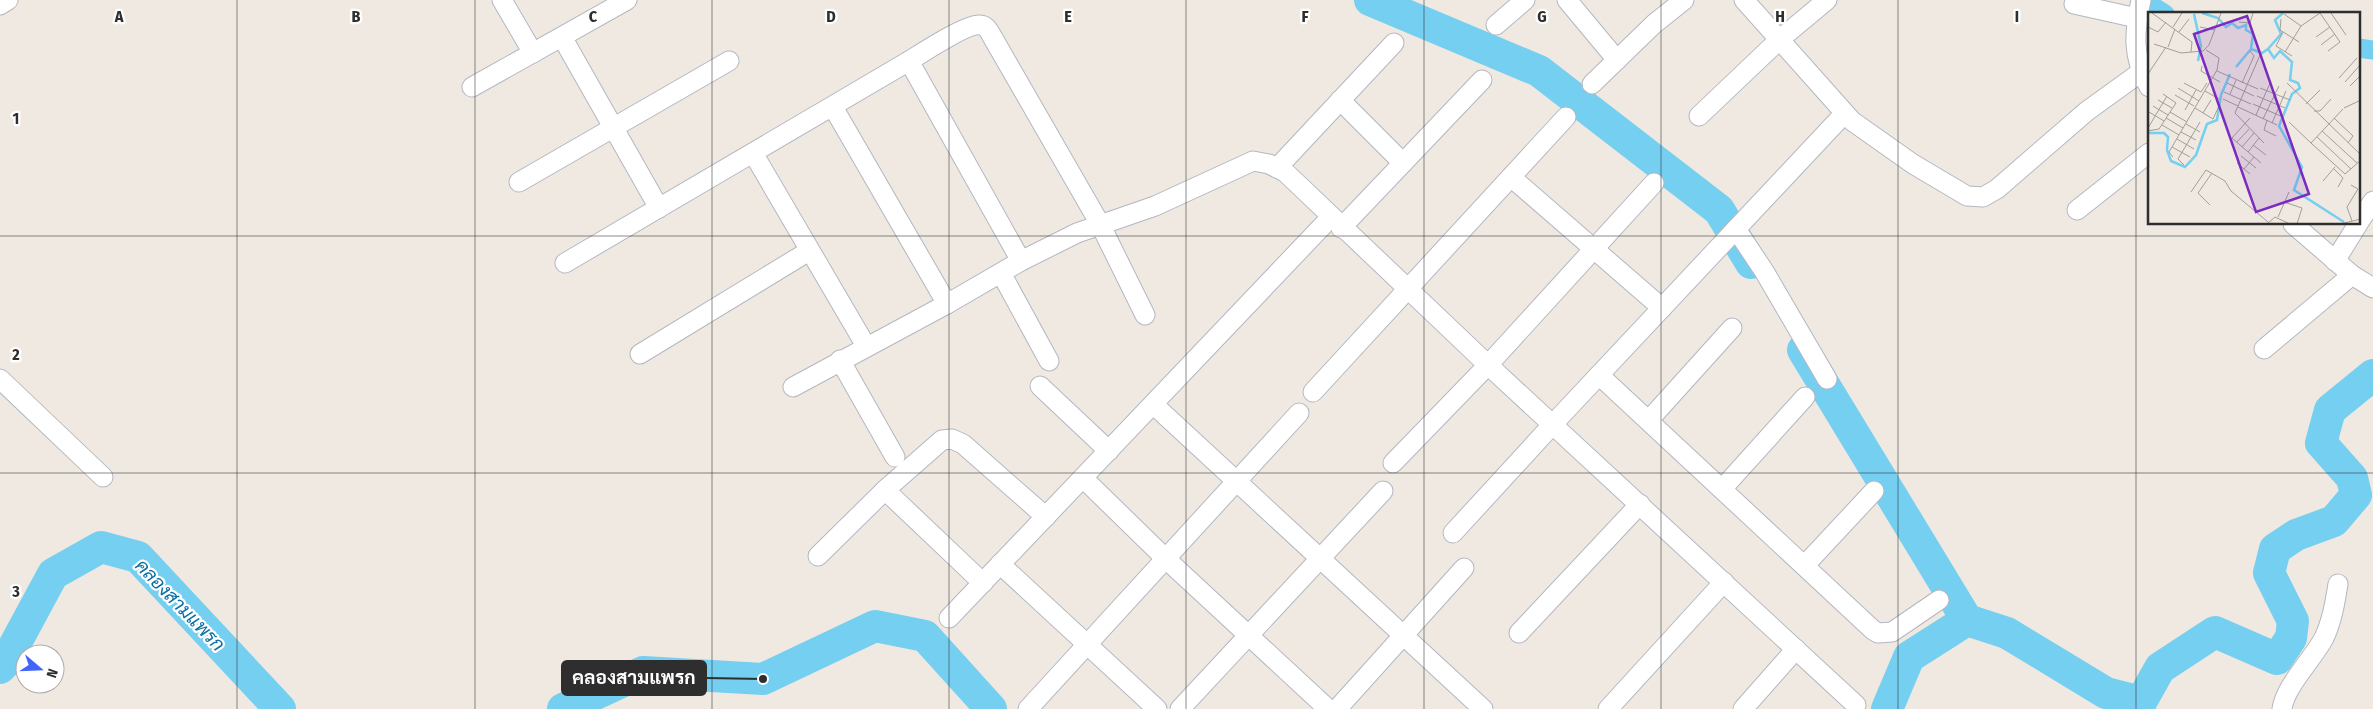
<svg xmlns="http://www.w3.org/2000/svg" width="2373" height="709" font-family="'Fira Sans Condensed',Sarabun,sans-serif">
<rect width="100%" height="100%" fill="#efe9e1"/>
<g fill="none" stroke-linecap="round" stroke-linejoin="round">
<g stroke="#75cff0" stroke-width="19">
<path d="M2143,0L2165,14"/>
<path d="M2359,48L2373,50"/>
</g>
<g stroke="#75cff0" stroke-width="32">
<path d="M1370,0L1539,71L1719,210L1751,263"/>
<path d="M1803,350L1967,620L2007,633L2106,693L2141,702L2160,668L2215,632L2277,659L2291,638L2293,621L2269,573L2275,549L2296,535L2334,521L2356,495L2352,478L2321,443L2330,410L2373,375"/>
<path d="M0,668L5,663L53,574L101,547L138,557L280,709"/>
<path d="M563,709L643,672L763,679L875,626L925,636L991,709"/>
<path d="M1887,709L1909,657L1967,620"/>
</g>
<g stroke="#b4b7c1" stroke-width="21">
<g id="minor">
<path d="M502,0L533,53"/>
<path d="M1567,0L1617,60"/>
<path d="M1744,0L1852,121L1913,164L1967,196L1983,197L1997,189L2087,111L2141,72"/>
<path d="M2141,0C2134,33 2132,56 2149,87"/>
<path d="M2074,4L2137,18"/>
<path d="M0,5L8,0"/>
<path d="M1496,25L1525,0"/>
<path d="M562,37L659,208"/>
<path d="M909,61L1021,261"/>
<path d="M1592,84L1654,24L1684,0"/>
<path d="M472,87L627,0"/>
<path d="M1340,100L1403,163"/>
<path d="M833,107L947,304"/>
<path d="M1699,116L1779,40L1827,0"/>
<path d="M753,153L866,346"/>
<path d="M1277,168L1394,43"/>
<path d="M1511,177L1662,308"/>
<path d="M519,182L729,61"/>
<path d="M2077,210L2149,153"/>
<path d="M2359,222L2373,201"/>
<path d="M2293,224L2352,275L2373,288"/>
<path d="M1341,228L1482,80"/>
<path d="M1736,229L1764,271L1827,379"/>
<path d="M2335,261L2358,224"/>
<path d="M565,263L909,61C922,53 968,23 980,25C987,25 990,33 993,38L1100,224L1145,315"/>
<path d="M1001,273L1049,361"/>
<path d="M2264,349L2352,275"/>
<path d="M640,354L809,251"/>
<path d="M840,360L895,457"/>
<path d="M1599,375L1873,630L1878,633L1892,632L1939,600"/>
<path d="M0,379L103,477"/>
<path d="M1040,386L1109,451"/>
<path d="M793,387L947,304L1021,261L1077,233L1155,206L1253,161L1269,164L1285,172L1488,365L1856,705"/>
<path d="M1313,392L1566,117"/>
<path d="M1154,405L1483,709"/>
<path d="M1649,420L1732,328"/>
<path d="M1393,463L1488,365L1654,183"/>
<path d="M1083,478L1166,559L1328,709"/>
<path d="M1722,489L1805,397"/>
<path d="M885,490L983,583"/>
<path d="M1453,533L1553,424L1844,114"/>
<path d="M818,556L885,490L942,440L952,439L963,444L1046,517"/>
<path d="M1000,564L1157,709"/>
<path d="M1805,565L1874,491"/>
<path d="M949,618L1331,217"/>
<path d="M1519,633L1640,504"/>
<path d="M1028,709L1299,413"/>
<path d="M1180,709L1383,491"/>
<path d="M1337,709L1464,568"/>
<path d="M1608,709L1724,582"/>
<path d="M1743,709L1796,649"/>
<path d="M2282,709C2285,686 2313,659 2324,638C2332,621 2335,603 2338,584"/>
</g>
</g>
<use href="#minor" stroke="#fff" stroke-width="19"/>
</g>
<path fill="none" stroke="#2e2e2e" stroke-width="1" stroke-opacity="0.55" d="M237,0V709M475,0V709M712,0V709M949,0V709M1186,0V709M1424,0V709M1661,0V709M1898,0V709M2136,0V709M0,236H2373M0,473H2373"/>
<g text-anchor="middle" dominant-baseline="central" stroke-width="4.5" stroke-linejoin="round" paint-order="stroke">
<g font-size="19" font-style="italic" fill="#0d6fa3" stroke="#fff">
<text transform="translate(180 605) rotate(46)">คลองสามแพรก</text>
</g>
</g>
<g transform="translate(2148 12)">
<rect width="212" height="212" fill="#efe9e1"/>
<path fill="none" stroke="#75cff0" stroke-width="2.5" d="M54,1L70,6L78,15L84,11L90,16L98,13V18L105,22L103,37L88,55M46,2L53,34L50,49M103,37L114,41L120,37L126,46L132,39L144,50L142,68L150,71L152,76L144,82L131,114L154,155L146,178L196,210M120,37L133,22L127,8L135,1M0,121H16L20,125L19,138L23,149L37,155L48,143L59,112L69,108L73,83L82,62"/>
<path fill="none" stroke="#a29e99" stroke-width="1" d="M4,1L44,30L43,40M172,1L192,30L180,39M183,1L198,23M136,2L153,14M133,7L132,18L151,30M91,10L102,11L105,1M0,15L10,20L18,10M25,15L34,1M52,15L67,18M31,20L41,7M135,20L128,34L144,44M168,25L182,15M6,32L33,41L55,39L61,33L73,1M173,33L187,22M20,35L27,17M137,40L153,14L172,1M112,43L87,101L116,131M54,54L53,59L72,70M69,59L110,77M0,62L18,35M191,66L209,46M197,70L213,52M36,71L53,80L59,71M79,71L106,84M94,71L106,44L102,39M139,71L213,143M131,74L127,82L142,88M202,74L213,63M30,76L51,89M112,76L127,82M57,79L71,87M76,80L103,92M82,82L88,68M27,83L46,94M109,84L137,96M75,87L90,94M10,88L24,96M105,92L135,105M158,92L172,78M5,94L20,103M90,95L129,113M47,96L65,107L71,94M196,96L213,88M195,97L163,131L197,162L213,148M37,98L48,78M166,99H172L183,87M1,100L16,109M22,100L39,110M55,101L63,88M108,103L123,69M18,106L35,116M102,106L84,126L113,151M186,106L205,124L200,131M115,107L127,82M119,108L116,118L128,124M141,110L163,131M124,111L138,79M38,112L52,120M14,113L31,123M0,116L19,84M0,119L11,117L28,91L15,82M174,119L209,151M33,120L48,128M169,125L203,157M29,127L46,137M89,130L101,117M105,133L118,143M24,135L42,145M94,135L106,121M100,140L111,126M93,144L108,156M25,145L21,140L69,58L71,46L58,38M89,151L102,162M36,153L30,147L52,110M96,157L106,145M186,157L195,166L190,175M175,169L187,155M203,173L210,177L199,195L204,209M43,180L58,158L77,169L83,179L120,210M136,190L154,196L149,212M62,193L50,181L64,161M130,205L141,180M119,212L127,205L142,212M192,212L213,207"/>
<path fill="#7b2cbf" fill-opacity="0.15" stroke="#7b2cbf" stroke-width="2.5" d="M99,4L161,182L108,200L46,22Z"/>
<rect width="212" height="212" fill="none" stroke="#2e2e2e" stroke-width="2.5"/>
</g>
<g font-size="16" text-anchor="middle" font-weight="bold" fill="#2e2e2e" stroke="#fff" stroke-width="4.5" stroke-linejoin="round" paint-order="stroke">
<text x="119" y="22">A</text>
<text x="356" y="22">B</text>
<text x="593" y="22">C</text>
<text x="831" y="22">D</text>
<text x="1068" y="22">E</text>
<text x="1305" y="22">F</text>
<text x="1542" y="22">G</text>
<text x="1780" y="22">H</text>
<text x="2017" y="22">I</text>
<text x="16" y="124">1</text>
<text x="16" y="360">2</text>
<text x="16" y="597">3</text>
</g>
<path fill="none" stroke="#2e2e2e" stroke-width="2" d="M763 679L706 678"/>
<circle fill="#2e2e2e" stroke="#fff" stroke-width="2" cx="763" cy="679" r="5"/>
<rect fill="#2e2e2e" stroke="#2e2e2e" stroke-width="2" x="562" y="661" width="144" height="34" rx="5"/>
<g font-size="19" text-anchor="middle" font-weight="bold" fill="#fff">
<text x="634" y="684">คลองสามแพรก</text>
</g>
<g transform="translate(40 669) rotate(109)"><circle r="24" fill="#ffffff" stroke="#ababab"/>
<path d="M0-4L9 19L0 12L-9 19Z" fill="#4264fb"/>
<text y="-8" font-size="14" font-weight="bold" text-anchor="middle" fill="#2e2e2e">N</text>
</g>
</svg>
